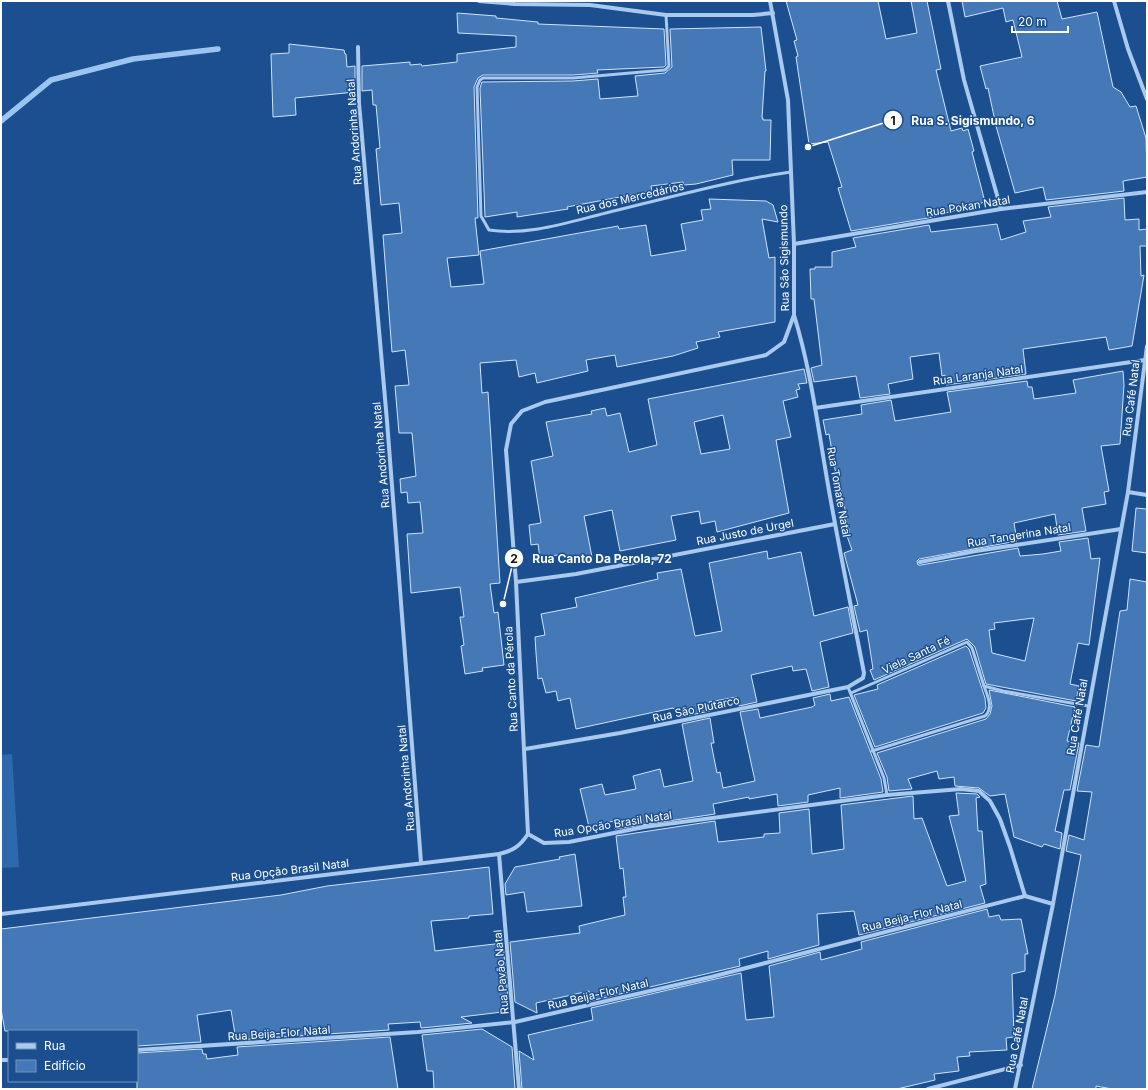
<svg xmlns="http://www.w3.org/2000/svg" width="1148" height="1090" font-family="Inter,sans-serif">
<rect width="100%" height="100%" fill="#1b4f8f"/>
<path fill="#2e69ad" d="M12,754L19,867L1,868V755Z"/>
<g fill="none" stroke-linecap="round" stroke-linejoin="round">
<path stroke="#9cc4f0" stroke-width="5.5" d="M1,121L51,80L133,59L218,49"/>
</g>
<g fill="#4478b7" stroke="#cfe3fa" fill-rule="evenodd">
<path d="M786,1H878L886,39L917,33L911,1H927L941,69L936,70L951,131L962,128L963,131L968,129L974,151L972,152L985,202L928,218L851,231L838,188L842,187L828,142L809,144L796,57L798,56L794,41L797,40Z"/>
<path d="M962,1H1057L1062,19L1097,12L1113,87L1121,92L1130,107L1136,106L1146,138L1147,177L1123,181L1124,191L1046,200L1043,187L1015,193L996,126L988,88L986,89L980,66L1022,57L1013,20L1006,22L1003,8L965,17Z"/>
<path d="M457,13L496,16V18L538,22V24L664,29L666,65L664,67L597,70L598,73L573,75H483L478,78L474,87L478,218H475L479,255L447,258L451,287L484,284L480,251L618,226L619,229L646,225L651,256L686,250L681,224L703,220L701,210L711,209L709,199L766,201L773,205L778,222L762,219L769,258L775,257V322L718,332L720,337L696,342L698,348L673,356L617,367L615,355L586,360L588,371L537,383L535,373L519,377L516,360L480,363L482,393L488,392L500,583L490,584L494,613L498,612L504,665L482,668L483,671L465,674L461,646L464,645L460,617H464L460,587L411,593L407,534L423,533L420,502L408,503L407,492L401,493L400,479L416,476L412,433H399L395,386L409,385L405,350L392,352L383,235L402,233L399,203L381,205L376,149L380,148L376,105H373L372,90L362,91V66L410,62V65L421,64L422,66L457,62V54L516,47V36L458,33Z"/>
<path d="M761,27L766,71H765L762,118H763V120H771L770,160H732L733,175L696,184L684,185L683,182L651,186L652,191L567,207L568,209L517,217V212L485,217L480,88L482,82L573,81L598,79L600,99L638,96L635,76L665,73L672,67L670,29Z"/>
<path d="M289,44L344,50L345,54H346L347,67L355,66V92L295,98L296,115L273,117L271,54L289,53Z"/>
<path d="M1124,198L1125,220L1139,219V230L1147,229V246H1140L1141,276L1144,275L1132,346L1109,350L1106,337L1023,349L1026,374L946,385L945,375L942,376L939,353L910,357L913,379L888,384L890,394L860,398L856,376L814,382L811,368L822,365L814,299H811L810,269H815V267H832V252L856,247L853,238L929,225L931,232L997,224L1001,240L1026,232L1023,221L1051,217L1048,207Z"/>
<path d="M804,369L807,383L798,384L800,389L796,390L798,397L783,401L791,437L776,440L789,513L717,532L715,521L701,524L699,511L671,516L676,540L620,551L612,510L584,516L592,557L564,563L563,554L540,558L538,544L531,545L529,525L541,523L531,461L553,456L546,422L592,414L591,411L605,408L607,416L620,413L629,452L657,445L648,399ZM723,415L730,449L701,454L694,422Z"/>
<path d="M1123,371L1124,385L1120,444L1101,446L1109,491L1104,492L1106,504L1082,508L1086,531L1058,535L1055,514L1014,523L1017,541L919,559L917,561L918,565H921L1018,548L1020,556L1043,554L1061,551L1059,542L1088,538L1091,559L1100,558L1089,645L1078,643L1070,684L1079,686L1076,701L986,684L975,647L967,639L874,680L870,670L873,669L867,630L860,632L854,606L858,605L844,553L852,550L847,536L850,535L841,489L836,490L833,475H836L829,434L826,435L823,420L862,414L861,405L891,400L895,421L951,412L947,392L1027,381L1028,387H1032L1034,399L1076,393L1073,380ZM1034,618L1025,661L992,653L989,630L995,629L994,623Z"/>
<path d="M1136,508L1147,509V553L1132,551Z"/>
<path d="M767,551L768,559L801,552L814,616L848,607L853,633L820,642L829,687L812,691L806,669L793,671L792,666L751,675L757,702L739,706L737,697L709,702L710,711L680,717L679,709H674L673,708L576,729L570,698L558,701L556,691L546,693L542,678L538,679L536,653L535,637L545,635L541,614L577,607L575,598L658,579L657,573L681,569L695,636L722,631L709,563Z"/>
<path d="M1130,579L1147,582V1089H1112L1096,1086V1089H1032L1055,995L1081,855L1066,851L1069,835L1084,840L1092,792L1077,791L1086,745L1099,747L1120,611L1127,610Z"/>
<path d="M966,646L969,649L985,698L986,708L983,713L875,747L854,695L878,689L877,685Z"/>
<path d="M989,690L1075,707L1067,741L1079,743L1070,790H1064L1055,831L1062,833L1060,849L1044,844L1042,847L1014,837L1005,794L990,796L979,788L955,786L954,777L939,779L937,771L908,779L912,789L889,791L887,777L877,753L986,719L990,714L992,706Z"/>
<path d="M830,694L831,701L849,697L881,779L883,792L840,798V788L808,795V802L778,806L777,794L749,799V797L713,804L715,814L615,829L614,821L589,827L580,789L602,784L605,795L636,789L633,776L660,769L664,787L693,781L682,724L710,718L714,743H711L717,773L720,772L723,788L755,781L740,712L758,709L760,718L812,707L815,705L813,698Z"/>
<path d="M956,793L977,794L980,797L976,798L978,831H982L986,884L980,886L985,903L859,935L854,911L817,914L819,945L768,959V951L739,959L740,966L590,1001L589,991L536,1003L537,1013L515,1002L510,942L580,933L579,926L625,915L623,897H626L623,868L620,869L616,836L715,821L718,842L764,837V834L780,833L779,813L809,809L812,854L844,849L841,805L913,796L914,819L922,818L947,886L966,881L949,816L959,815Z"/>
<path d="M575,854L582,906L527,912L524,892L506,895L505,884L515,867L560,859L559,857Z"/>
<path d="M489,867L493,914L469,916V918L431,921L435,951L503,943L508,998L501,994L502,1012L461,1017L472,1023L421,1028L420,1022L388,1024L389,1030L236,1040L231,1010L197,1015L201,1042L137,1046V1031H5L1,1009V929L281,895L327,886Z"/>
<path d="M987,909L989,917L999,915L1001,920L1021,919L1028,954H1025V971L1012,974L1014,1037L1006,1038L1007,1050L969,1052L970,1056L957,1057L959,1071L934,1074L935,1080L897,1089H522L519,1051L534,1060L528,1035L593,1020L591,1008L741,973L746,1020L774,1017L769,966L820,952L821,960L862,949L861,942Z"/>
<path d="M482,1029L512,1047L515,1089H434L433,1071H427L422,1035Z"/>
<path d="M390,1037L398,1089H137V1053L202,1049L203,1054H206L207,1059L238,1055L237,1047Z"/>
</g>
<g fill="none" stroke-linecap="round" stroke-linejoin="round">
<g stroke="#a9c9ee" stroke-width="3">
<path d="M666,15L669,66L665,70L573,78H483L480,80L477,87L481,216L489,230C528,236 569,222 606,213C667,198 728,181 791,172"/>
<path d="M848,687L884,778L887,795"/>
<path d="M851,693L967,642L972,648L984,686L1003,691L1088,706"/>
<path d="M872,751L985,716C994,708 987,695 984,686"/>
</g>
<g stroke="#a9c9ee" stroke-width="4">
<path d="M479,1L515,4L590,5L666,15H753L773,13"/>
<path d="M948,1L964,80L1001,209"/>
<path d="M1114,1L1128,49L1147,99"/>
<path d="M358,47L359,103L387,421L421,862"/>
<path d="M794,244L1001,209L1147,192"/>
<path d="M815,408L1145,360"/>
<path d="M1128,492L1147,495"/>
<path d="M920,562L976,551L1121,529"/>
<path d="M516,582L576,574L835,524"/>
<path d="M525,749L620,733L848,687L863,678L864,673C852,611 839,548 828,485C818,428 811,370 794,315"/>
<path d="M528,834L516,582L506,450L511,424L522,411L545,402L766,355L784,342L794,315V244L788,100L770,1"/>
<path d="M499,854L519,1089"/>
<path d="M1,914L499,854C513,851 520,846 528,834L544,843L569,842L644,827L887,795L961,789L979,791L990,801L1000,819L1010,847L1025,896"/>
<path d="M137,1050L418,1032L515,1022L711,977L1025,896L1053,904"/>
<path d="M1,1060H9"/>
<path d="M928,1089L1021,1065"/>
<path d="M1015,1089L1053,904L1128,492L1147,346"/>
</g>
</g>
<g text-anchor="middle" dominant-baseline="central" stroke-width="3" stroke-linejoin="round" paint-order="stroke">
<g font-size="11" fill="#fff" stroke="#1b4f8f">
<text transform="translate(354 132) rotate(-94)">Rua Andorinha Natal</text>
<text transform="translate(630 198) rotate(-13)">Rua dos Mercedários</text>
<text transform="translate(968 206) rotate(-9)">Rua Pokan Natal</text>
<text transform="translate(784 258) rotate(-91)">Rua São Sigismundo</text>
<text transform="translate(978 375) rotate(-8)">Rua Laranja Natal</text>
<text transform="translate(1131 398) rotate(-83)">Rua Café Natal</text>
<text transform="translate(381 455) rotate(-95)">Rua Andorinha Natal</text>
<text transform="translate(839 492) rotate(80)">Rua Tomate Natal</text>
<text transform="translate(745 532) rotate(-11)">Rua Justo de Urgel</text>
<text transform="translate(1019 535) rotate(-9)">Rua Tangerina Natal</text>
<text transform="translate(916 655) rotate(-25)">Viela Santa Fé</text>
<text transform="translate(511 679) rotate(-93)">Rua Canto da Pérola</text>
<text transform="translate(696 709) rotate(-12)">Rua São Plutarco</text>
<text transform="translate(1077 717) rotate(-80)">Rua Café Natal</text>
<text transform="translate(406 778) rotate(-95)">Rua Andorinha Natal</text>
<text transform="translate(613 824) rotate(-9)">Rua Opção Brasil Natal</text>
<text transform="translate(290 870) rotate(-7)">Rua Opção Brasil Natal</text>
<text transform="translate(912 916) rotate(-14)">Rua Beija-Flor Natal</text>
<text transform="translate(501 972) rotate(-95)">Rua Pavão Natal</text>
<text transform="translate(598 994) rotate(-13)">Rua Beija-Flor Natal</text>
<text transform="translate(279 1033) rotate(-4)">Rua Beija-Flor Natal</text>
<text transform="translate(1017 1035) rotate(-79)">Rua Café Natal</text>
</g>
</g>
<path fill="none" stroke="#fff" stroke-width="1.5" d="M808 147L893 120M503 604L514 558"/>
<g fill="#fff" stroke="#1b4f8f" stroke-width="1.5">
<circle cx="808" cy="147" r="4"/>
<circle cx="503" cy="604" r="4"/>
<circle cx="893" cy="120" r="10"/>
<circle cx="514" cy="558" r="10"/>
</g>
<g font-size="12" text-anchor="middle" font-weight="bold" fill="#111">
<text x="893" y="125">1</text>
<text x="514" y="563">2</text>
</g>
<g font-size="12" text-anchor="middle" font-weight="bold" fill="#fff" stroke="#1b4f8f" stroke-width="3" stroke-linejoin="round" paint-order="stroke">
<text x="973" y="125">Rua S. Sigismundo, 6</text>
<text x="602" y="563">Rua Canto Da Perola, 72</text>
</g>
<rect width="1148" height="1090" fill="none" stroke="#ffffff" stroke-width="4"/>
<rect x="8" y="1030" width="130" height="52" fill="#1b4f8f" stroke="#7695bc"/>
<rect x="16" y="1043" width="20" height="6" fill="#a9c9ee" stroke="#7695bc"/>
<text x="44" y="1050" font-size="12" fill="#ffffff">Rua</text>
<rect x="16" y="1060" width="20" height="12" fill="#4478b7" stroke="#7695bc"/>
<text x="44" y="1070" font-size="12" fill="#ffffff">Edifício</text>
<path d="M1012 26v6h56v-6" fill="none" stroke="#ffffff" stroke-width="2"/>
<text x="1018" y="26" font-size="12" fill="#ffffff" stroke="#1b4f8f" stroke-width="3" paint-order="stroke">20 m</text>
</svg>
